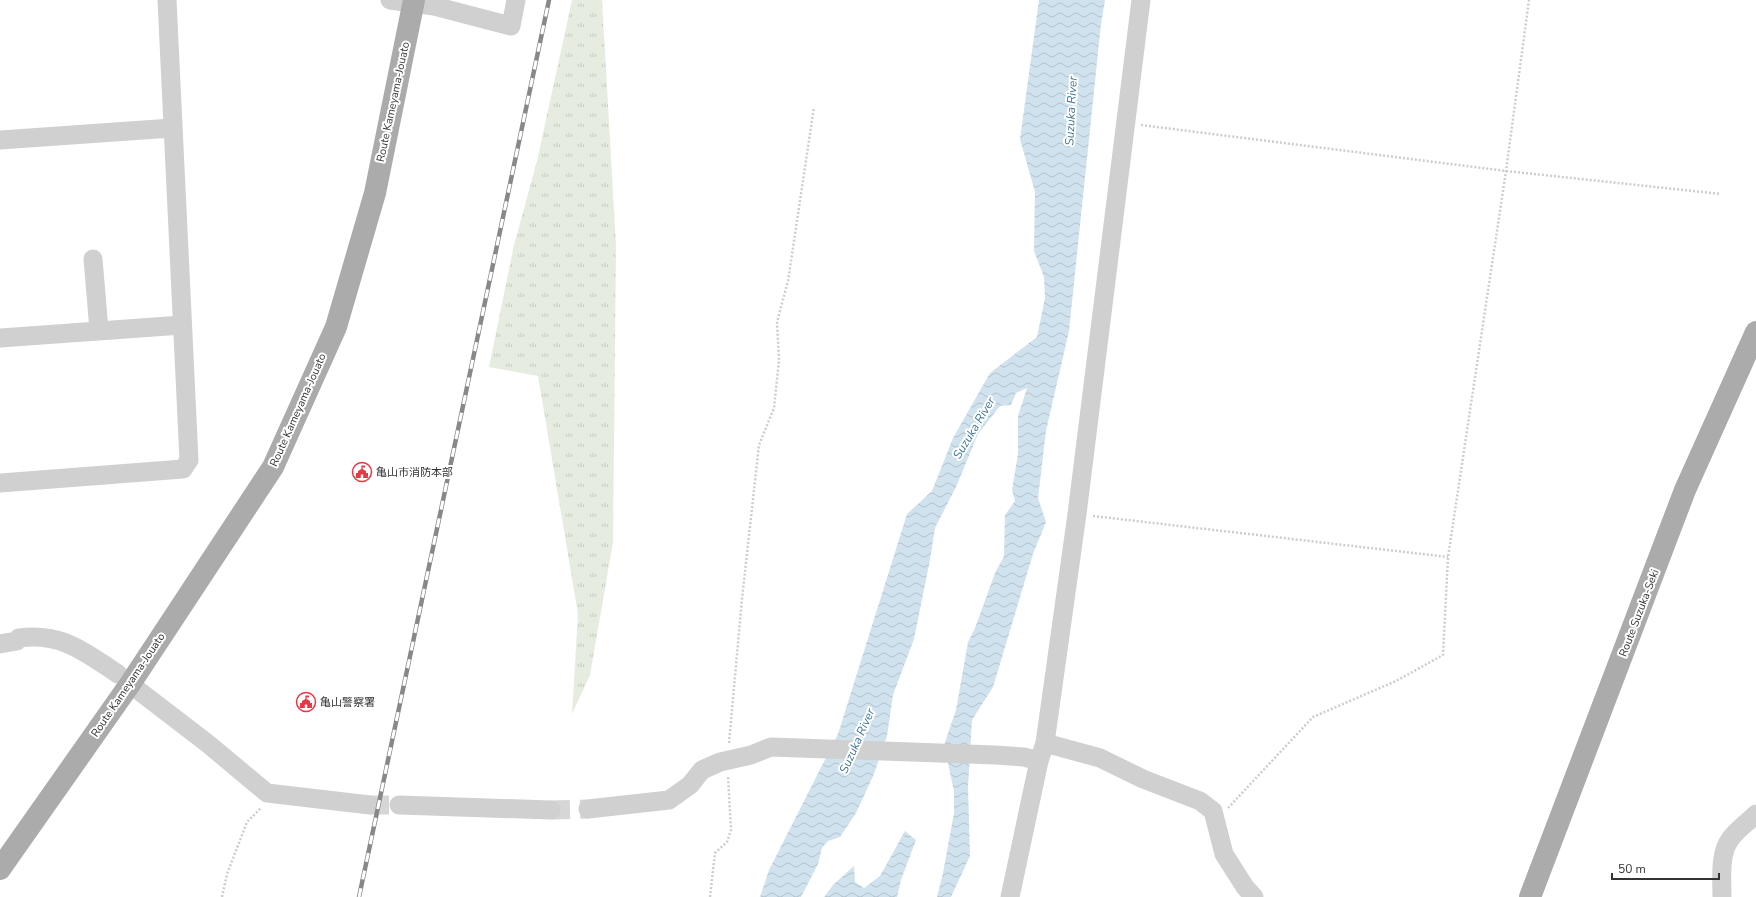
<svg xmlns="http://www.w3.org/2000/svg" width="1756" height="897" font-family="'Nunito Sans','Noto Sans JP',sans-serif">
<defs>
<pattern id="grass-tufts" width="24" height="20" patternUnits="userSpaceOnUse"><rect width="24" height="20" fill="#e6ecdf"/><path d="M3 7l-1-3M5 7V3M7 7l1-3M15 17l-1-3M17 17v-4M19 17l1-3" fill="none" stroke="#c6cbc0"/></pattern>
<pattern id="water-waves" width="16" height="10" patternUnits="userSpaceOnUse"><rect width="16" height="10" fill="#cfe2ee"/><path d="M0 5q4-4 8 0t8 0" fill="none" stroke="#b2c2cd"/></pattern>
</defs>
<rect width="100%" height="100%" fill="#fff"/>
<path fill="url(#grass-tufts)" d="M572,0H602L616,245L613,542L590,675L572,714L578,614L538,376L489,367L514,245L537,161Z"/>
<g fill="url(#water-waves)">
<path d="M1039,0H1105L1101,24L1069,331L1046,431L1038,498L1046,522L1033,554L993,687L972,720L968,787L970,856L951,897H937L943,873L954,813V791L944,745L956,710L968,642L975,628L995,573L1004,556L1005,515L1015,501L1012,490L1018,454V416L1027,388L1016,393L1011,405L1000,406L978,434L956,487L935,528L930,560L914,639L893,695L887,736L874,774L856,813L840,837L828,841L822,848L818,864L801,897H760L769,870L838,734L907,514L932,491L953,438L990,373L1037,337L1045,298L1044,277L1034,251L1035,192L1020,139Z"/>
<path d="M905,831L916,840L901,880L897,897H824L833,885L854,866L855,882L864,888L880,876Z"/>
</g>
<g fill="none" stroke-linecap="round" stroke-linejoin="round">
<g stroke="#d6d6d6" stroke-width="19" stroke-dasharray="19 10" stroke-linecap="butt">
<path d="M370,805H399"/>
<path d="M551,810L588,809"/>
</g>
<g stroke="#cdcdcd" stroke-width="2.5" stroke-dasharray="2 2" stroke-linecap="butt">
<path d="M1141,125L1506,171L1721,194"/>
<path d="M1093,516L1448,557"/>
<path d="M729,743L742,599L759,445L774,408L779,360L777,322L788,281L814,107"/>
<path d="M1228,808L1313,717L1396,681L1443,655L1448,557L1506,171L1529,0"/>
<path d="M222,897L227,874L247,822L261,808"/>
<path d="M710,897L715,853L727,842L731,830L728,776"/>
</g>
<g stroke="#d0d0d0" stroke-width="19">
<path d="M390,0L434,6L511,26L516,0"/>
<path d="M0,140L172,128"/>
<path d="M93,259L99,330"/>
<path d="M0,338L182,325"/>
<path d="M0,483L183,469L189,460L167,0"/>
<path d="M0,644L17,641L19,638C61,632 85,652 118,674"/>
<path d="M130,684L207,743L267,793L370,805"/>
<path d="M1045,743L1100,758L1143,779L1200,801L1213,811L1224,854L1245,887L1254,897"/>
<path d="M399,805L551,810"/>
<path d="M588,809L669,800L690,785L702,770L720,762L751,755L771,747L995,755L1024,757L1039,761"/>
<path d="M1010,897L1039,761L1045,743L1077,514L1141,0"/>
<path d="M1722,897C1722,879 1719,853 1731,838C1738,829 1748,822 1756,814"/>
</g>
<g stroke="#ababab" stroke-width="22">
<path d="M0,869L130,684L273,467L336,327L375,193L414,0"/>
<path d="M1530,897L1685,490L1756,332"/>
</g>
<g stroke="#888" stroke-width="4.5">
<path id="rail" d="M359,897L549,0"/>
</g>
<use href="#rail" stroke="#fff" stroke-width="3" stroke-dasharray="9" stroke-linecap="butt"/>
</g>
<defs>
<g id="civic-ring" transform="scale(1)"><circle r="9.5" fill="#fff" stroke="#e63946" stroke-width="1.5"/><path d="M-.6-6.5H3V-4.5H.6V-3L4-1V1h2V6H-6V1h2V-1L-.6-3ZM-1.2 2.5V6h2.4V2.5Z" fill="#e63946"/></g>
</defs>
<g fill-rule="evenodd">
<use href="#civic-ring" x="362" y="472"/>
<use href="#civic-ring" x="306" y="702"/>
</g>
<g text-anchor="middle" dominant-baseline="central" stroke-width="4" stroke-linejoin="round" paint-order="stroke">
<g font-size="11" fill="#333" stroke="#fff">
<text transform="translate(393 102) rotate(-78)">Route Kameyama-Jouato</text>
<text transform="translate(298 410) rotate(-66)">Route Kameyama-Jouato</text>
<text transform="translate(1639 613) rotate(-69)">Route Suzuka-Seki</text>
<text transform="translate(128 685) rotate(-56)">Route Kameyama-Jouato</text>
</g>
<g font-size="11" fill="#333" stroke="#fff" text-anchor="start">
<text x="376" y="472">亀山市消防本部</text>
<text x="320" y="702">亀山警察署</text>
</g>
<g font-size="12" font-style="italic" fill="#3f7597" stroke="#fff">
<text transform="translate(1071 111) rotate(-87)">Suzuka River</text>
<text transform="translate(974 428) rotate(-59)">Suzuka River</text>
<text transform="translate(857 741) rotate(-66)">Suzuka River</text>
</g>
</g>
<path d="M1612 873v6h107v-6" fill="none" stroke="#333333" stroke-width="2"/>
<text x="1618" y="873" font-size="12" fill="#333333" stroke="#ffffff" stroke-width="3" paint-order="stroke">50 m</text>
</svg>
